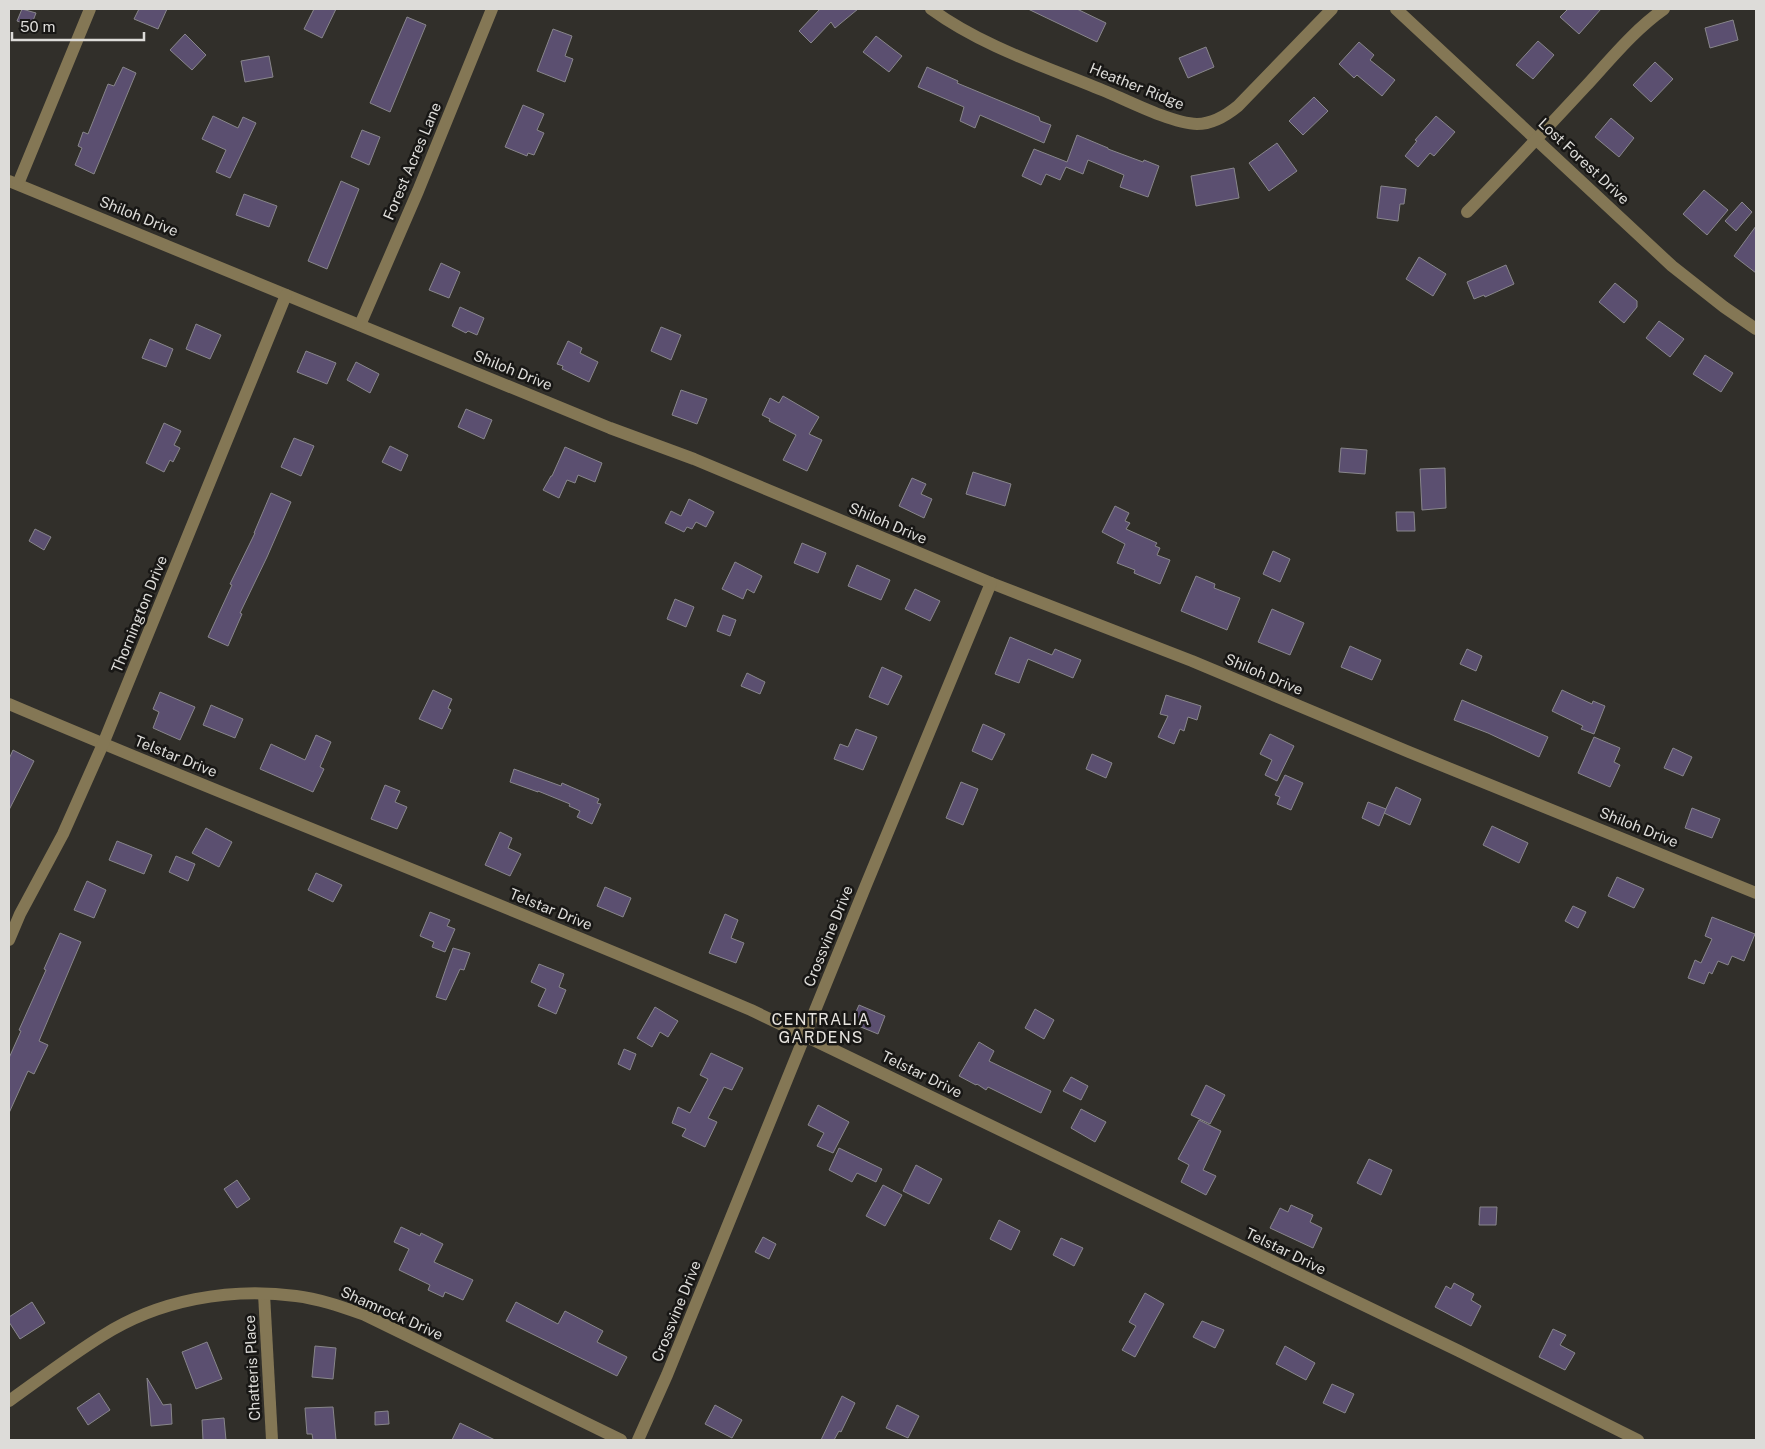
<svg xmlns="http://www.w3.org/2000/svg" width="1765" height="1449" font-family="'Public Sans',sans-serif">
<rect width="100%" height="100%" fill="#312f2a"/>
<g fill="#5b4f70" stroke="#88868b">
<path d="M22,9L36,13L31,26L17,21Z"/>
<path d="M139,9H167L158,29L134,19Z"/>
<path d="M314,9H336L322,38L304,29Z"/>
<path d="M820,9H858L835,28L831,22L811,43L799,31Z"/>
<path d="M1028,9H1077L1106,23L1097,42Z"/>
<path d="M1568,9H1601L1579,34L1560,17Z"/>
<path d="M407,17L426,25L390,112L370,103Z"/>
<path d="M1733,20L1738,40L1710,48L1705,28Z"/>
<path d="M553,29L572,36L565,56L573,59L565,82L537,71Z"/>
<path d="M185,34L206,55L192,70L170,50Z"/>
<path d="M876,36L902,56L889,72L863,52Z"/>
<path d="M1538,41L1554,55L1533,79L1516,65Z"/>
<path d="M1359,42L1374,55L1370,60L1395,80L1382,96L1357,75L1354,78L1339,64Z"/>
<path d="M1206,47L1214,67L1188,78L1179,58Z"/>
<path d="M269,56L273,77L245,82L241,61Z"/>
<path d="M1655,62L1673,79L1651,102L1633,85Z"/>
<path d="M123,67L136,73L94,174L75,165L82,148L78,146L83,132L88,134L108,84L114,86Z"/>
<path d="M927,67L958,81L957,83L1039,117L1040,121L1051,125L1044,143L980,115L975,128L960,121L964,107L918,87Z"/>
<path d="M1314,97L1328,111L1303,135L1289,121Z"/>
<path d="M523,105L544,114L537,130L544,133L534,155L528,153L527,156L505,147Z"/>
<path d="M213,116L238,128L243,117L256,123L230,178L216,172L226,150L202,139Z"/>
<path d="M1436,116L1455,132L1434,156L1430,153L1418,167L1405,156L1417,141L1415,140Z"/>
<path d="M1611,118L1634,138L1619,157L1595,137Z"/>
<path d="M362,130L380,137L369,165L351,157Z"/>
<path d="M1077,135L1108,148V149L1143,162L1144,160L1159,166L1148,197L1120,187L1124,175L1088,160L1083,174L1066,167L1060,180L1046,174L1041,185L1022,176L1034,149L1067,162Z"/>
<path d="M1277,143L1297,171L1269,191L1249,163Z"/>
<path d="M1234,168L1239,198L1196,206L1191,176Z"/>
<path d="M341,181L359,189L327,269L308,261Z"/>
<path d="M1381,186L1406,189L1404,204H1400L1398,221L1377,218Z"/>
<path d="M1704,190L1728,210L1707,235L1683,214Z"/>
<path d="M244,194L277,206L269,227L236,215Z"/>
<path d="M1742,202L1752,212L1736,231L1725,221Z"/>
<path d="M1756,226V273L1734,256Z"/>
<path d="M1419,257L1446,274L1433,296L1406,279Z"/>
<path d="M441,263L460,272L449,298L429,290Z"/>
<path d="M1506,265L1514,284L1485,297L1484,295L1474,299L1467,282Z"/>
<path d="M1615,283L1637,301V307L1624,323L1599,302Z"/>
<path d="M460,307L484,318L477,335L468,331L466,333L452,326Z"/>
<path d="M1659,321L1684,339L1670,357L1646,338Z"/>
<path d="M196,324L221,335L210,359L186,349Z"/>
<path d="M661,327L681,335L671,360L651,351Z"/>
<path d="M150,339L173,349L166,367L142,358Z"/>
<path d="M568,341L582,348L580,353L598,362L589,382L562,369L563,366L557,364Z"/>
<path d="M306,351L336,363L327,384L297,372Z"/>
<path d="M1705,355L1733,373L1721,392L1693,374Z"/>
<path d="M356,362L379,374L370,393L347,380Z"/>
<path d="M681,390L707,399L697,424L672,415Z"/>
<path d="M783,396L819,417L809,434L822,440L807,471L783,460L796,435L769,421L770,419L762,415L770,398L779,403Z"/>
<path d="M466,409L492,420L484,439L458,427Z"/>
<path d="M164,423L181,431L174,445L180,448L173,462L170,460L164,472L146,463Z"/>
<path d="M294,438L314,446L301,476L281,467Z"/>
<path d="M390,446L408,455L401,471L382,462Z"/>
<path d="M565,447L602,463L595,482L578,475L575,483L567,480L559,498L543,490L551,476H552Z"/>
<path d="M1341,448L1367,450L1365,474L1339,472Z"/>
<path d="M1445,468L1446,508L1422,510L1420,469Z"/>
<path d="M973,472L1011,484L1005,506L966,494Z"/>
<path d="M912,478L926,484L921,494L932,499L924,518L899,506Z"/>
<path d="M271,493L291,502L267,557L240,613L242,614L228,646L208,637L232,585L230,584L255,533H254Z"/>
<path d="M689,499L714,512L706,527L696,522L692,529L687,527L684,532L665,523L671,511L681,516Z"/>
<path d="M1115,506L1129,513L1125,521L1130,523L1126,529L1157,543L1155,546L1160,548L1157,555L1170,560L1160,584L1134,573L1135,570L1117,563L1125,544L1102,532Z"/>
<path d="M1396,512H1414L1415,531H1397Z"/>
<path d="M35,529L51,537L44,550L29,541Z"/>
<path d="M802,543L826,553L818,573L794,563Z"/>
<path d="M1273,551L1290,559L1280,582L1263,574Z"/>
<path d="M735,562L762,576L754,593L747,589L743,599L722,589Z"/>
<path d="M857,565L890,580L881,600L848,586Z"/>
<path d="M1196,576L1215,584L1214,588L1240,598L1227,630L1181,611Z"/>
<path d="M915,589L940,601L930,621L905,609Z"/>
<path d="M675,599L694,607L686,627L667,619Z"/>
<path d="M1272,609L1304,623L1290,655L1258,642Z"/>
<path d="M723,615L736,620L730,636L717,631Z"/>
<path d="M1010,637L1052,655L1055,649L1081,660L1073,678L1028,659L1019,683L995,674Z"/>
<path d="M1350,646L1381,660L1372,680L1341,667Z"/>
<path d="M1467,649L1482,656L1476,671L1460,664Z"/>
<path d="M882,667L902,676L888,705L869,697Z"/>
<path d="M747,673L765,682L760,694L741,686Z"/>
<path d="M433,690L452,699L448,708L451,710L442,729L419,719Z"/>
<path d="M1562,690L1592,704L1593,701L1605,706L1594,734L1581,729L1583,726L1552,711Z"/>
<path d="M160,692L195,707L180,740L153,728L159,712L153,709Z"/>
<path d="M1166,695L1201,706L1197,720L1188,717L1184,731L1180,729L1174,744L1158,737L1168,716L1160,714Z"/>
<path d="M1462,700L1548,737L1539,757L1488,733L1454,720Z"/>
<path d="M211,705L243,719L235,738L203,725Z"/>
<path d="M983,724L1005,734L992,760L972,751Z"/>
<path d="M856,729L877,737L863,770L834,759L840,744L848,747Z"/>
<path d="M1270,734L1294,746L1277,781L1265,775L1272,760L1260,754Z"/>
<path d="M316,735L331,742L320,767L324,769L313,792L260,769L271,744L305,760Z"/>
<path d="M1594,737L1620,748L1614,762L1620,765L1610,787L1578,773Z"/>
<path d="M1673,748L1692,757L1683,776L1664,768Z"/>
<path d="M13,750L34,761L9,810V759Z"/>
<path d="M1092,754L1112,763L1106,778L1086,769Z"/>
<path d="M514,769L561,786L562,783L599,799L597,803L601,804L592,824L577,817L580,811L569,806L570,804L538,791V792L510,782Z"/>
<path d="M1285,775L1303,783L1291,810L1277,804L1280,797L1275,795Z"/>
<path d="M961,782L978,789L963,825L946,818Z"/>
<path d="M385,785L400,791L395,802L407,807L397,829L371,819Z"/>
<path d="M1396,787L1421,799L1410,825L1384,813Z"/>
<path d="M1368,802L1386,809L1379,826L1362,818Z"/>
<path d="M1692,808L1720,819L1712,838L1685,828Z"/>
<path d="M1492,826L1528,843L1519,863L1483,845Z"/>
<path d="M206,828L232,842L219,867L192,853Z"/>
<path d="M500,832L512,838L508,848L521,854L510,876L485,865Z"/>
<path d="M117,841L152,855L144,874L109,860Z"/>
<path d="M176,856L195,864L188,881L169,872Z"/>
<path d="M316,873L342,885L333,902L308,890Z"/>
<path d="M1617,877L1644,889L1634,908L1608,896Z"/>
<path d="M87,881L106,890L94,918L74,910Z"/>
<path d="M605,887L631,898L623,917L597,906Z"/>
<path d="M1573,906L1586,912L1578,928L1565,921Z"/>
<path d="M430,912L450,920L447,926L455,929L445,952L432,947L434,942L420,936Z"/>
<path d="M725,914L738,920L731,938L744,943L736,963L709,953Z"/>
<path d="M1712,917L1755,934L1744,961L1732,956L1728,965L1718,961L1712,974L1709,972L1704,984L1688,978L1695,960L1701,963L1712,939L1705,936Z"/>
<path d="M60,933L81,942L39,1041L48,1045L34,1074L28,1071L9,1113V1058L21,1031L19,1030L46,970L44,969Z"/>
<path d="M453,948L470,953L464,970L460,969L446,1000L436,997Z"/>
<path d="M539,964L564,974L559,987L566,990L556,1014L538,1006L546,989L531,982Z"/>
<path d="M859,1005L885,1016L878,1034L851,1023Z"/>
<path d="M655,1007L678,1021L668,1037L660,1032L652,1047L637,1038Z"/>
<path d="M1035,1009L1054,1020L1044,1039L1025,1028Z"/>
<path d="M979,1042L994,1051L989,1061L1051,1091L1041,1113L988,1087L986,1090L977,1084L976,1085L959,1076Z"/>
<path d="M624,1049L636,1054L630,1070L618,1064Z"/>
<path d="M711,1053L743,1068L732,1090L724,1087L708,1118L717,1122L705,1147L682,1136L686,1129L672,1123L678,1107L690,1113L708,1079L700,1075Z"/>
<path d="M1071,1077L1088,1086L1081,1100L1063,1091Z"/>
<path d="M1206,1085L1225,1095L1210,1124L1191,1115Z"/>
<path d="M818,1105L849,1122L833,1153L817,1146L824,1133L808,1125Z"/>
<path d="M1081,1109L1106,1122L1095,1142L1071,1128Z"/>
<path d="M1199,1120L1221,1131L1203,1170L1216,1176L1206,1195L1181,1182L1189,1165L1178,1159Z"/>
<path d="M839,1148L882,1169L876,1182L857,1173L852,1182L829,1170Z"/>
<path d="M1369,1159L1392,1170L1381,1195L1357,1183Z"/>
<path d="M916,1165L942,1179L929,1204L903,1191Z"/>
<path d="M237,1180L250,1199L237,1208L224,1189Z"/>
<path d="M883,1185L902,1195L885,1226L866,1216Z"/>
<path d="M1291,1205L1313,1215L1310,1222L1322,1228L1313,1248L1270,1228L1280,1208L1288,1212Z"/>
<path d="M1480,1207H1497L1496,1225H1479Z"/>
<path d="M999,1220L1020,1231L1011,1250L990,1239Z"/>
<path d="M401,1227L420,1236L421,1233L443,1244L434,1262L473,1280L463,1300L445,1292L443,1297L428,1290L430,1285L399,1270L409,1249L394,1242Z"/>
<path d="M763,1237L776,1244L769,1259L755,1252Z"/>
<path d="M1061,1238L1083,1248L1074,1266L1053,1255Z"/>
<path d="M1454,1283L1474,1294L1471,1300L1481,1306L1471,1326L1435,1307L1446,1286L1451,1289Z"/>
<path d="M1145,1293L1164,1304L1135,1357L1122,1350L1136,1326L1129,1322Z"/>
<path d="M32,1302L45,1323L20,1339L9,1322V1317Z"/>
<path d="M516,1302L558,1324L565,1311L603,1331L597,1342L627,1357L617,1376L506,1321Z"/>
<path d="M1202,1321L1224,1330L1215,1348L1193,1337Z"/>
<path d="M1553,1329L1566,1335L1560,1345L1575,1353L1565,1370L1539,1357Z"/>
<path d="M207,1342L222,1379L196,1389L182,1352Z"/>
<path d="M315,1346L336,1348L333,1379L312,1377Z"/>
<path d="M1285,1346L1315,1363L1306,1380L1276,1364Z"/>
<path d="M147,1378L163,1405L171,1404L172,1424L151,1426Z"/>
<path d="M1332,1384L1354,1394L1345,1413L1323,1403Z"/>
<path d="M99,1393L110,1410L88,1425L77,1408Z"/>
<path d="M842,1396L855,1403L841,1432L839,1431L834,1440H821Z"/>
<path d="M715,1405L742,1420L732,1438L705,1424Z"/>
<path d="M897,1405L919,1416L908,1438L886,1428Z"/>
<path d="M333,1407L336,1440H313L312,1434H307L305,1408Z"/>
<path d="M388,1411L389,1424L375,1425V1412Z"/>
<path d="M224,1418L226,1440H203L202,1420Z"/>
<path d="M460,1423L495,1440H452Z"/>
</g>
<g fill="none" stroke-linecap="round" stroke-linejoin="round">
<g stroke="#847755" stroke-width="12">
<path d="M931,9C983,47 1047,67 1107,92C1130,102 1174,124 1197,124C1213,124 1227,115 1238,106L1332,9"/>
<path d="M1396,9L1672,266L1724,307L1756,329"/>
<path d="M9,181L610,428L694,459L991,583L1192,661L1409,752L1756,893"/>
<path d="M18,184L90,9"/>
<path d="M1467,212C1507,171 1546,129 1585,87C1610,60 1634,30 1664,9"/>
<path d="M360,325L418,191L492,9"/>
<path d="M9,704C255,809 505,904 751,1010L1459,1351L1638,1440"/>
<path d="M9,940L20,914L63,834L103,744L286,295"/>
<path d="M264,1294L272,1440"/>
<path d="M9,1401C40,1379 70,1356 102,1336C158,1300 230,1287 296,1296C320,1299 342,1307 365,1315L621,1440"/>
<path d="M638,1440L667,1375L866,885L991,583"/>
</g>
</g>
<g text-anchor="middle" dominant-baseline="central" stroke-width="5" stroke-linejoin="round" paint-order="stroke">
<g font-size="15" fill="#dddcd9" stroke="#181715">
<text transform="translate(1137 86) rotate(22)">Heather Ridge</text>
<text transform="translate(412 161) rotate(-67)">Forest Acres Lane</text>
<text transform="translate(1584 161) rotate(43)">Lost Forest Drive</text>
<text transform="translate(139 216) rotate(22)">Shiloh Drive</text>
<text transform="translate(513 370) rotate(22)">Shiloh Drive</text>
<text transform="translate(888 523) rotate(23)">Shiloh Drive</text>
<text transform="translate(139 614) rotate(-68)">Thornington Drive</text>
<text transform="translate(1264 674) rotate(23)">Shiloh Drive</text>
<text transform="translate(176 756) rotate(22)">Telstar Drive</text>
<text transform="translate(1639 827) rotate(22)">Shiloh Drive</text>
<text transform="translate(551 909) rotate(22)">Telstar Drive</text>
<text transform="translate(828 936) rotate(-68)">Crossvine Drive</text>
<text transform="translate(922 1074) rotate(26)">Telstar Drive</text>
<text transform="translate(1286 1251) rotate(26)">Telstar Drive</text>
<text transform="translate(676 1311) rotate(-68)">Crossvine Drive</text>
<text transform="translate(392 1313) rotate(24)">Shamrock Drive</text>
<text transform="translate(252 1368) rotate(-93)">Chatteris Place</text>
</g>
<g font-size="16" letter-spacing="1" fill="#e7e4df" stroke="#181715">
<text x="821" y="1019">CENTRALIA<tspan x="821" dy="18">GARDENS</tspan></text>
</g>
</g>
<rect width="1765" height="1449" fill="none" stroke="#dddcd9" stroke-width="20"/>
<path d="M12 32v8h132v-8" fill="none" stroke="#dddcd9" stroke-width="2.5"/>
<text x="20" y="32" font-size="15" fill="#dddcd9" stroke="#181715" stroke-width="4" paint-order="stroke">50 m</text>
</svg>
